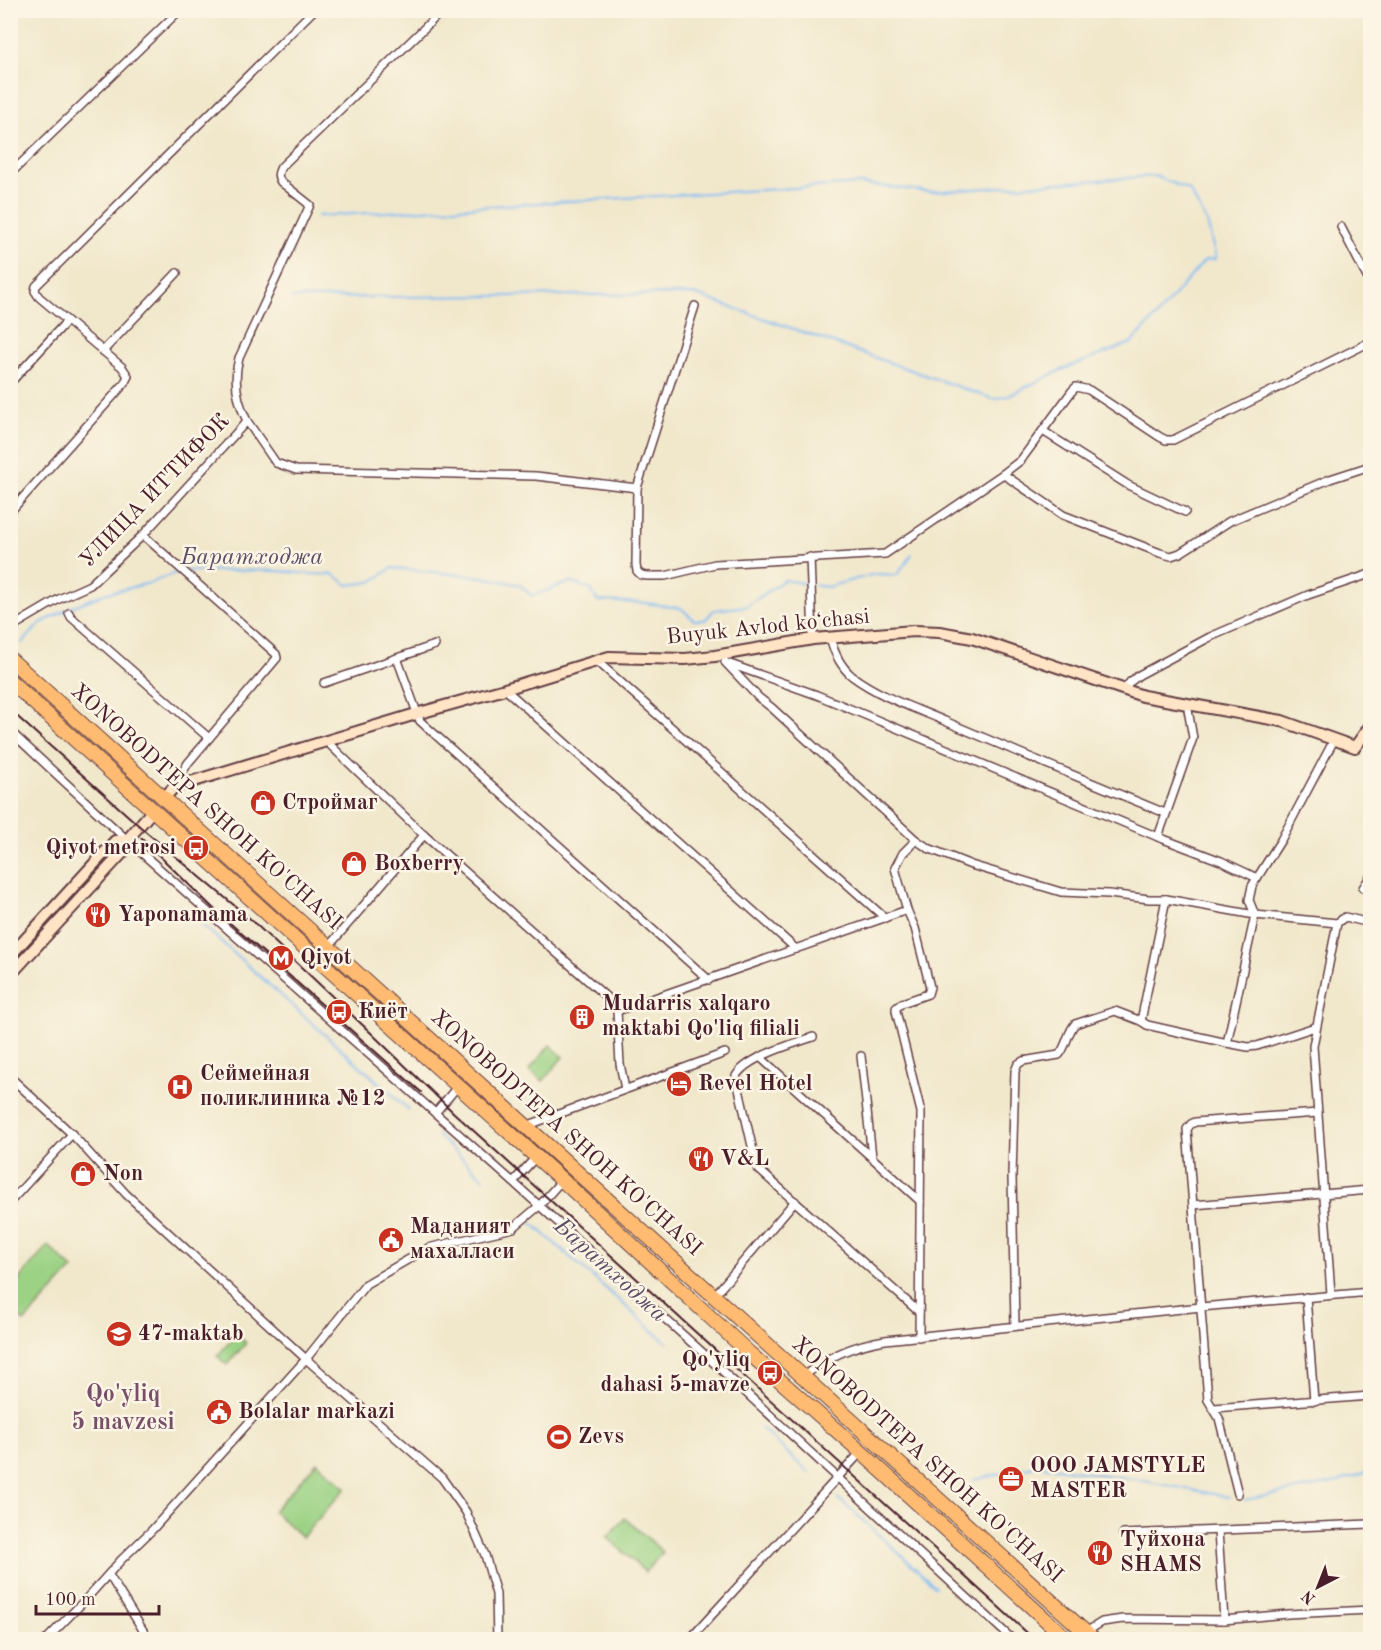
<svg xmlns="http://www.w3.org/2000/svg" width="1381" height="1650" font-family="'Old Standard TT',serif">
<rect width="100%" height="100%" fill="#fcf5e5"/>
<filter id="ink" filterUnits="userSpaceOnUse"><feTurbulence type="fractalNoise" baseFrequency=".0167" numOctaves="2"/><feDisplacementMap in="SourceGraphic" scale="12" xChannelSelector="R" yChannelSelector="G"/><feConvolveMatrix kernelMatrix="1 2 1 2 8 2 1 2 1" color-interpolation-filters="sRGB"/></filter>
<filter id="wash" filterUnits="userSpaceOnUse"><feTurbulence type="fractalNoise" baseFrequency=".008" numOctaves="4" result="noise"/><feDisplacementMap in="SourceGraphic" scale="24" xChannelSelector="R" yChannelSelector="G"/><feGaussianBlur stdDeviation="1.35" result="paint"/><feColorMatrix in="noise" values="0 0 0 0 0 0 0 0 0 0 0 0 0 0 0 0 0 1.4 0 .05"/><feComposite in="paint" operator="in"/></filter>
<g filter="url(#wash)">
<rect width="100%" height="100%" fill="#f1e8cc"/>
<g fill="#9bd284" stroke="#727858" stroke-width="1.5">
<path d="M550,1045L563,1057L543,1081L529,1070Z"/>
<path d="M48,1246L73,1269L24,1322L11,1309V1288Z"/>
<path d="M237,1334L246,1343L227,1365L217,1356Z"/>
<path d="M317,1462L346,1488L302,1537L273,1511Z"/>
<path d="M625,1518L663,1552L645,1572L607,1537Z"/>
</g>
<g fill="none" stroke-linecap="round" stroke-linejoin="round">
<g stroke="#83bbf3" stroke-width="2">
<path d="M291,298L694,294L993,399L1008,396L1061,370L1131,343L1154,319L1205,260L1216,259L1207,222L1189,190L1155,176L931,192L862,184L318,216"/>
<path d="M186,571C216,571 246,570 276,571C296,572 313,576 333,574L348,585L371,582L392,568L483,577L520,585L532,596L570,582L591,589L597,601L645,603L681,608L694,620H705L714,610L747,606L784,580L808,584"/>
<path d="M814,585L827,587L875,574L897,575L912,554"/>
<path d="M22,643L41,623L74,606L104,594L150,583L180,571"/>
<path d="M188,912L408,1109"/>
<path d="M437,1135L484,1179"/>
<path d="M532,1223L667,1343"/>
<path d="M760,1427L809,1473"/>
<path d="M974,1480L1038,1465L1139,1480L1229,1497"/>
<path d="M838,1498L936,1587"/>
<path d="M1245,1500L1338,1482L1370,1471"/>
</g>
</g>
</g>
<g filter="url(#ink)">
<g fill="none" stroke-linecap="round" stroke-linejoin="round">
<g stroke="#633d43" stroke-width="10">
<g id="street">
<path d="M10,174L180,10"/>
<path d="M1341,227L1370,283"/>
<path d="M695,306L637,488L636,565L637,571L641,575L647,576H665L715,564L885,554L1003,474L1063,515L1160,553L1171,556L1180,553L1230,521L1330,479L1370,466"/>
<path d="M103,351L177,273"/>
<path d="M10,383L67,321"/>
<path d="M247,421L276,463L296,470L536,476L637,488"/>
<path d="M1043,431L1128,485L1185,512"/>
<path d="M1003,474L1021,460L1072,391L1076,387L1089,390L1160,437L1166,440H1173L1370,342"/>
<path d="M10,512L124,384L128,376L122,367L39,297L35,291L36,286L314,10"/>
<path d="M143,535L276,654L277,658L188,763L174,787"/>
<path d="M810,557L813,639"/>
<path d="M69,613L71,617L209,738"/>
<path d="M10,628L59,599L90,585L143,535L247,421C237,401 233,380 239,358L310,205L281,182C277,176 278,173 281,167L443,10"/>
<path d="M830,637C834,653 840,666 852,676C880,697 915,708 947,722C1019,753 1092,783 1165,813"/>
<path d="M397,658L420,721L709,980"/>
<path d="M597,661L885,918"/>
<path d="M725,662L758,697L772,708L916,840L928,848L971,865L1061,892L1109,894L1149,899H1166L1255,915L1337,923L1345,917L1370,923"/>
<path d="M727,663L817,695L1158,837"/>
<path d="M324,683L435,645"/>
<path d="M505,689L796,949"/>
<path d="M1124,690L1130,682L1139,675L1210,637L1308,595L1370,574"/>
<path d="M1187,704L1193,738L1158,837L1221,861L1257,878"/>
<path d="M10,731L127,840L513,1182L702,1352L1013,1640"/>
<path d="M326,741L424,835L613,1003L617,1011L620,1064L625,1089"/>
<path d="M916,840L903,853L895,868L907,910L915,928L930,987L928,994L902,1003L896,1008V1011L921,1112L919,1337"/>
<path d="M1363,888L1370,877"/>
<path d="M329,946L424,835"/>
<path d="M617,1011L907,910"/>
<path d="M1141,1021L1166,899"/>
<path d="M813,1037C793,1044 747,1057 736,1076L757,1168L919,1312"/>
<path d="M1227,1043L1248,1047L1257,1046L1315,1027"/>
<path d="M861,1056L872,1157"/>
<path d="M760,1057L920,1201"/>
<path d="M10,1077L72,1134L126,1194L306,1359L152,1530L121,1560L87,1598L46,1640"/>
<path d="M435,1113L458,1086"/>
<path d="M526,1126L725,1053"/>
<path d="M513,1182L535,1158"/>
<path d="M10,1202L72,1134"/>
<path d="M1193,1205L1370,1190"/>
<path d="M1331,1294L1313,1046L1337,923"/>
<path d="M714,1296L795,1201"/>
<path d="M1306,1297L1314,1401"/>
<path d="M1015,1326L1012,1176L1015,1071L1018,1064L1023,1061L1059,1055C1067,1046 1067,1033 1075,1024L1115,1011L1141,1021L1147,1025L1227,1043L1255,915L1249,900L1252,886L1281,840L1334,740"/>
<path d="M803,1377C827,1356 854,1345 885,1340L1201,1307L1370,1292"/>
<path d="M1214,1408L1370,1396"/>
<path d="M1238,1494L1219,1418L1208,1400L1187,1129L1191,1124L1195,1122L1318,1113"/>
<path d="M1218,1531L1224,1620"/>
<path d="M1123,1534L1370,1524"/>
<path d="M109,1575L149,1640"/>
<path d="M1086,1632L1102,1622L1123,1619L1224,1620L1288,1614L1370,1610"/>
<path d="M497,1640L496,1594L485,1555L466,1512L442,1478L306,1359L366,1284L428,1248L513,1228L539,1206L562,1180"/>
<path d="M689,1640L861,1452"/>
<path d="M1046,1640L1056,1628"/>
</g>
</g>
<g stroke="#633d43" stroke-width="14">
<g id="secondary">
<path d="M165,797L174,787L416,714L505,689L609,657L685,659L715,656L813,639L914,631L940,632L972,638L1143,696L1282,721L1355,747L1370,726"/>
<path d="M10,956L115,841L127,840"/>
<path d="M10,975L125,850L127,840L153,810"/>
</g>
</g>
<g stroke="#633d43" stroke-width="16">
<g id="highway">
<path d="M10,659L1094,1640"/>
<path d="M10,681L562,1180L749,1353L861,1452L1068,1640"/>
</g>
</g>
<use href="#street" stroke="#fff" stroke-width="7"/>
<use href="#secondary" stroke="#ffe4c6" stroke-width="10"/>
<use href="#highway" stroke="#febb71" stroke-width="14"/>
<g stroke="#4a1f2b" stroke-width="2">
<path d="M10,710L145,831L247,916L370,1032L454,1113L1035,1640"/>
<path d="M141,838L214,909L421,1092"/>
</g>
</g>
</g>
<defs>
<g id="shop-disc" transform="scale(1.35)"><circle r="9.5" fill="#c8321e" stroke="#fcf5e5"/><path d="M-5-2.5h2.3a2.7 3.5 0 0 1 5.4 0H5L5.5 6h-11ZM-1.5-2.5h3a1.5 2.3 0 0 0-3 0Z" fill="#fff"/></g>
<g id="bus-disc" transform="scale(1.35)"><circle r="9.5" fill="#c8321e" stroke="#fcf5e5"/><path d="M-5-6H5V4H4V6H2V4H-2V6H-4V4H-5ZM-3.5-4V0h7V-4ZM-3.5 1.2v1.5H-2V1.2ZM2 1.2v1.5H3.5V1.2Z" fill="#fff"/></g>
<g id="restaurant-disc" transform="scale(1.35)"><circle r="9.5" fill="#c8321e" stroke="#fcf5e5"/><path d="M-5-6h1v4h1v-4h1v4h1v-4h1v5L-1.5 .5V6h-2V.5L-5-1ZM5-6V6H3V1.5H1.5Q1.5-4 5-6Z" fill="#fff"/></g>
<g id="metro-disc" transform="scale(1.35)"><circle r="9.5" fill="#c8321e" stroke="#fcf5e5"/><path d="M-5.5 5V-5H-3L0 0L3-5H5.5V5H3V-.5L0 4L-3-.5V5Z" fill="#fff"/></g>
<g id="building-disc" transform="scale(1.35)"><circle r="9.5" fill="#c8321e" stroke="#fcf5e5"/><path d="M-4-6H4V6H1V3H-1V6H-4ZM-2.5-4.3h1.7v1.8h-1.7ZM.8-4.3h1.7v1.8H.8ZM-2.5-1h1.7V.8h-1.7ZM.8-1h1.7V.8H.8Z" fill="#fff"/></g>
<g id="hotel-disc" transform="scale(1.35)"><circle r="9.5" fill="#c8321e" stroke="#fcf5e5"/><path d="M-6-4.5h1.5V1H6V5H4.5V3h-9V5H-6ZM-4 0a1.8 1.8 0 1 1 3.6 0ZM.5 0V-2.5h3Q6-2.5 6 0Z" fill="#fff"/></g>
<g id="hospital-disc" transform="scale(1.35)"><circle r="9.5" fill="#c8321e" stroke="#fcf5e5"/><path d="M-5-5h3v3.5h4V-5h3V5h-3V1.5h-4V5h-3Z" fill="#fff"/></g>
<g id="civic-disc" transform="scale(1.35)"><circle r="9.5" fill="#c8321e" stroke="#fcf5e5"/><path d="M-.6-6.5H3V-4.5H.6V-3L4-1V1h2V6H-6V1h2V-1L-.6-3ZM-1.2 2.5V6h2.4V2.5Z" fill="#fff"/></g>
<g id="school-disc" transform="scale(1.35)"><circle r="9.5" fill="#c8321e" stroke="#fcf5e5"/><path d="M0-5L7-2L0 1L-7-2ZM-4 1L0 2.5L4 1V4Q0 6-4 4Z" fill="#fff"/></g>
<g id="stadium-disc" transform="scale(1.35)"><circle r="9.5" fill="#c8321e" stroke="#fcf5e5"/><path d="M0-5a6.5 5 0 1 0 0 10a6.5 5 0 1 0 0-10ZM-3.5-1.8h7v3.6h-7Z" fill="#fff"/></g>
<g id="office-disc" transform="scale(1.35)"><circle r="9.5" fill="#c8321e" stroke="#fcf5e5"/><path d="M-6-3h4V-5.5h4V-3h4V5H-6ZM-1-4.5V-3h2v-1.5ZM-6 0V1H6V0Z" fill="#fff"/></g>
</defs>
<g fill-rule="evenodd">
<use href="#shop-disc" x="263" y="803"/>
<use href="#bus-disc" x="196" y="848"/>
<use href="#shop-disc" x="354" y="864"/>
<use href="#restaurant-disc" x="98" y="915"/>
<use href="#metro-disc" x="281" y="958"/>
<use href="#bus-disc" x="339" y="1012"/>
<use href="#building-disc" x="582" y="1017"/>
<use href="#hotel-disc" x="679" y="1084"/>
<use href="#hospital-disc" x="180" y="1087"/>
<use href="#restaurant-disc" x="701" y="1159"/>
<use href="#shop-disc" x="83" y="1174"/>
<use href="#civic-disc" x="391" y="1240"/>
<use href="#school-disc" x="119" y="1334"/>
<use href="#bus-disc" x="770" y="1373"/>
<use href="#civic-disc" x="219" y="1412"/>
<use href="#stadium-disc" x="559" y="1437"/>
<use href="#office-disc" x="1011" y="1479"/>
<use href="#restaurant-disc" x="1100" y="1553"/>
</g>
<g text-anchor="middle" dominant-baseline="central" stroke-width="5" stroke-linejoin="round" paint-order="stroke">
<g font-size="22" fill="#4a1f2b" stroke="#fcf5e5">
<text transform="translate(155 491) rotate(-46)">УЛИЦА ИТТИФОК</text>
<text transform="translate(768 627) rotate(-6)">Buyuk Avlod koʻchasi</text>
<text transform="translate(206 807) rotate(42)">XONOBODTEPA SHOH KO'CHASI</text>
<text transform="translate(566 1133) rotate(42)">XONOBODTEPA SHOH KO'CHASI</text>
<text transform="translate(927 1460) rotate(42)">XONOBODTEPA SHOH KO'CHASI</text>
</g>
<g font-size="22" font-weight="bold" fill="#4a1f2b" stroke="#fcf5e5" text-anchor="start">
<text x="282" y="803">Строймаг</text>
<text x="176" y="848" text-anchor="end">Qiyot metrosi</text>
<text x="374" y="864">Boxberry</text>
<text x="118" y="915">Yaponamama</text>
<text x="300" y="958">Qiyot</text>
<text x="602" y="1004">Mudarris xalqaro<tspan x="602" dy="25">maktabi Qo'liq filiali</tspan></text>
<text x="358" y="1012">Киёт</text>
<text x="200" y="1074">Сеймейная<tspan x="200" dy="25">поликлиника №12</tspan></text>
<text x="698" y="1084">Revel Hotel</text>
<text x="720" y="1159">V&amp;L</text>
<text x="103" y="1174">Non</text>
<text x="410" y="1227">Маданият<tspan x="410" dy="25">махалласи</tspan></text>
<text x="138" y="1334">47-maktab</text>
<text x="750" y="1360" text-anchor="end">Qo'yliq<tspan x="750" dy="25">dahasi 5-mavze</tspan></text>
<text x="238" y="1412">Bolalar markazi</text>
<text x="578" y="1437">Zevs</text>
<text x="1030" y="1466">OOO JAMSTYLE<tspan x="1030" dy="25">MASTER</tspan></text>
<text x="1120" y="1540">Туйхона<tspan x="1120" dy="25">SHAMS</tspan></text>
</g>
<g font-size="24" font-style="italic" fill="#5b4e67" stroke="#fcf5e5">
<text x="252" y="558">Баратходжа</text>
<text transform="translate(610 1271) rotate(42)">Баратходжа</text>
</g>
<g font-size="24" font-weight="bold" fill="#784f68" stroke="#fcf5e5">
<text x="123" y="1395">Qo'yliq<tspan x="123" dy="28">5 mavzesi</tspan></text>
</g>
</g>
<rect width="1381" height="1650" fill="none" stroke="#fcf5e5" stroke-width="36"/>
<g transform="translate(1318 1587) rotate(222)" stroke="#fcf5e5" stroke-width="4.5" paint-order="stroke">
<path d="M0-4.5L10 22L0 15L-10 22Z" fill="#4a1f2b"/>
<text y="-9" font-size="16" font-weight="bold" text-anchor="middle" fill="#4a1f2b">N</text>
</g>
<path d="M36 1605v9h123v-9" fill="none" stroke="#4a1f2b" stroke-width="3"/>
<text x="45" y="1605" font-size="18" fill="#4a1f2b" stroke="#fcf5e5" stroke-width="4.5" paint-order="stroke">100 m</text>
</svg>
